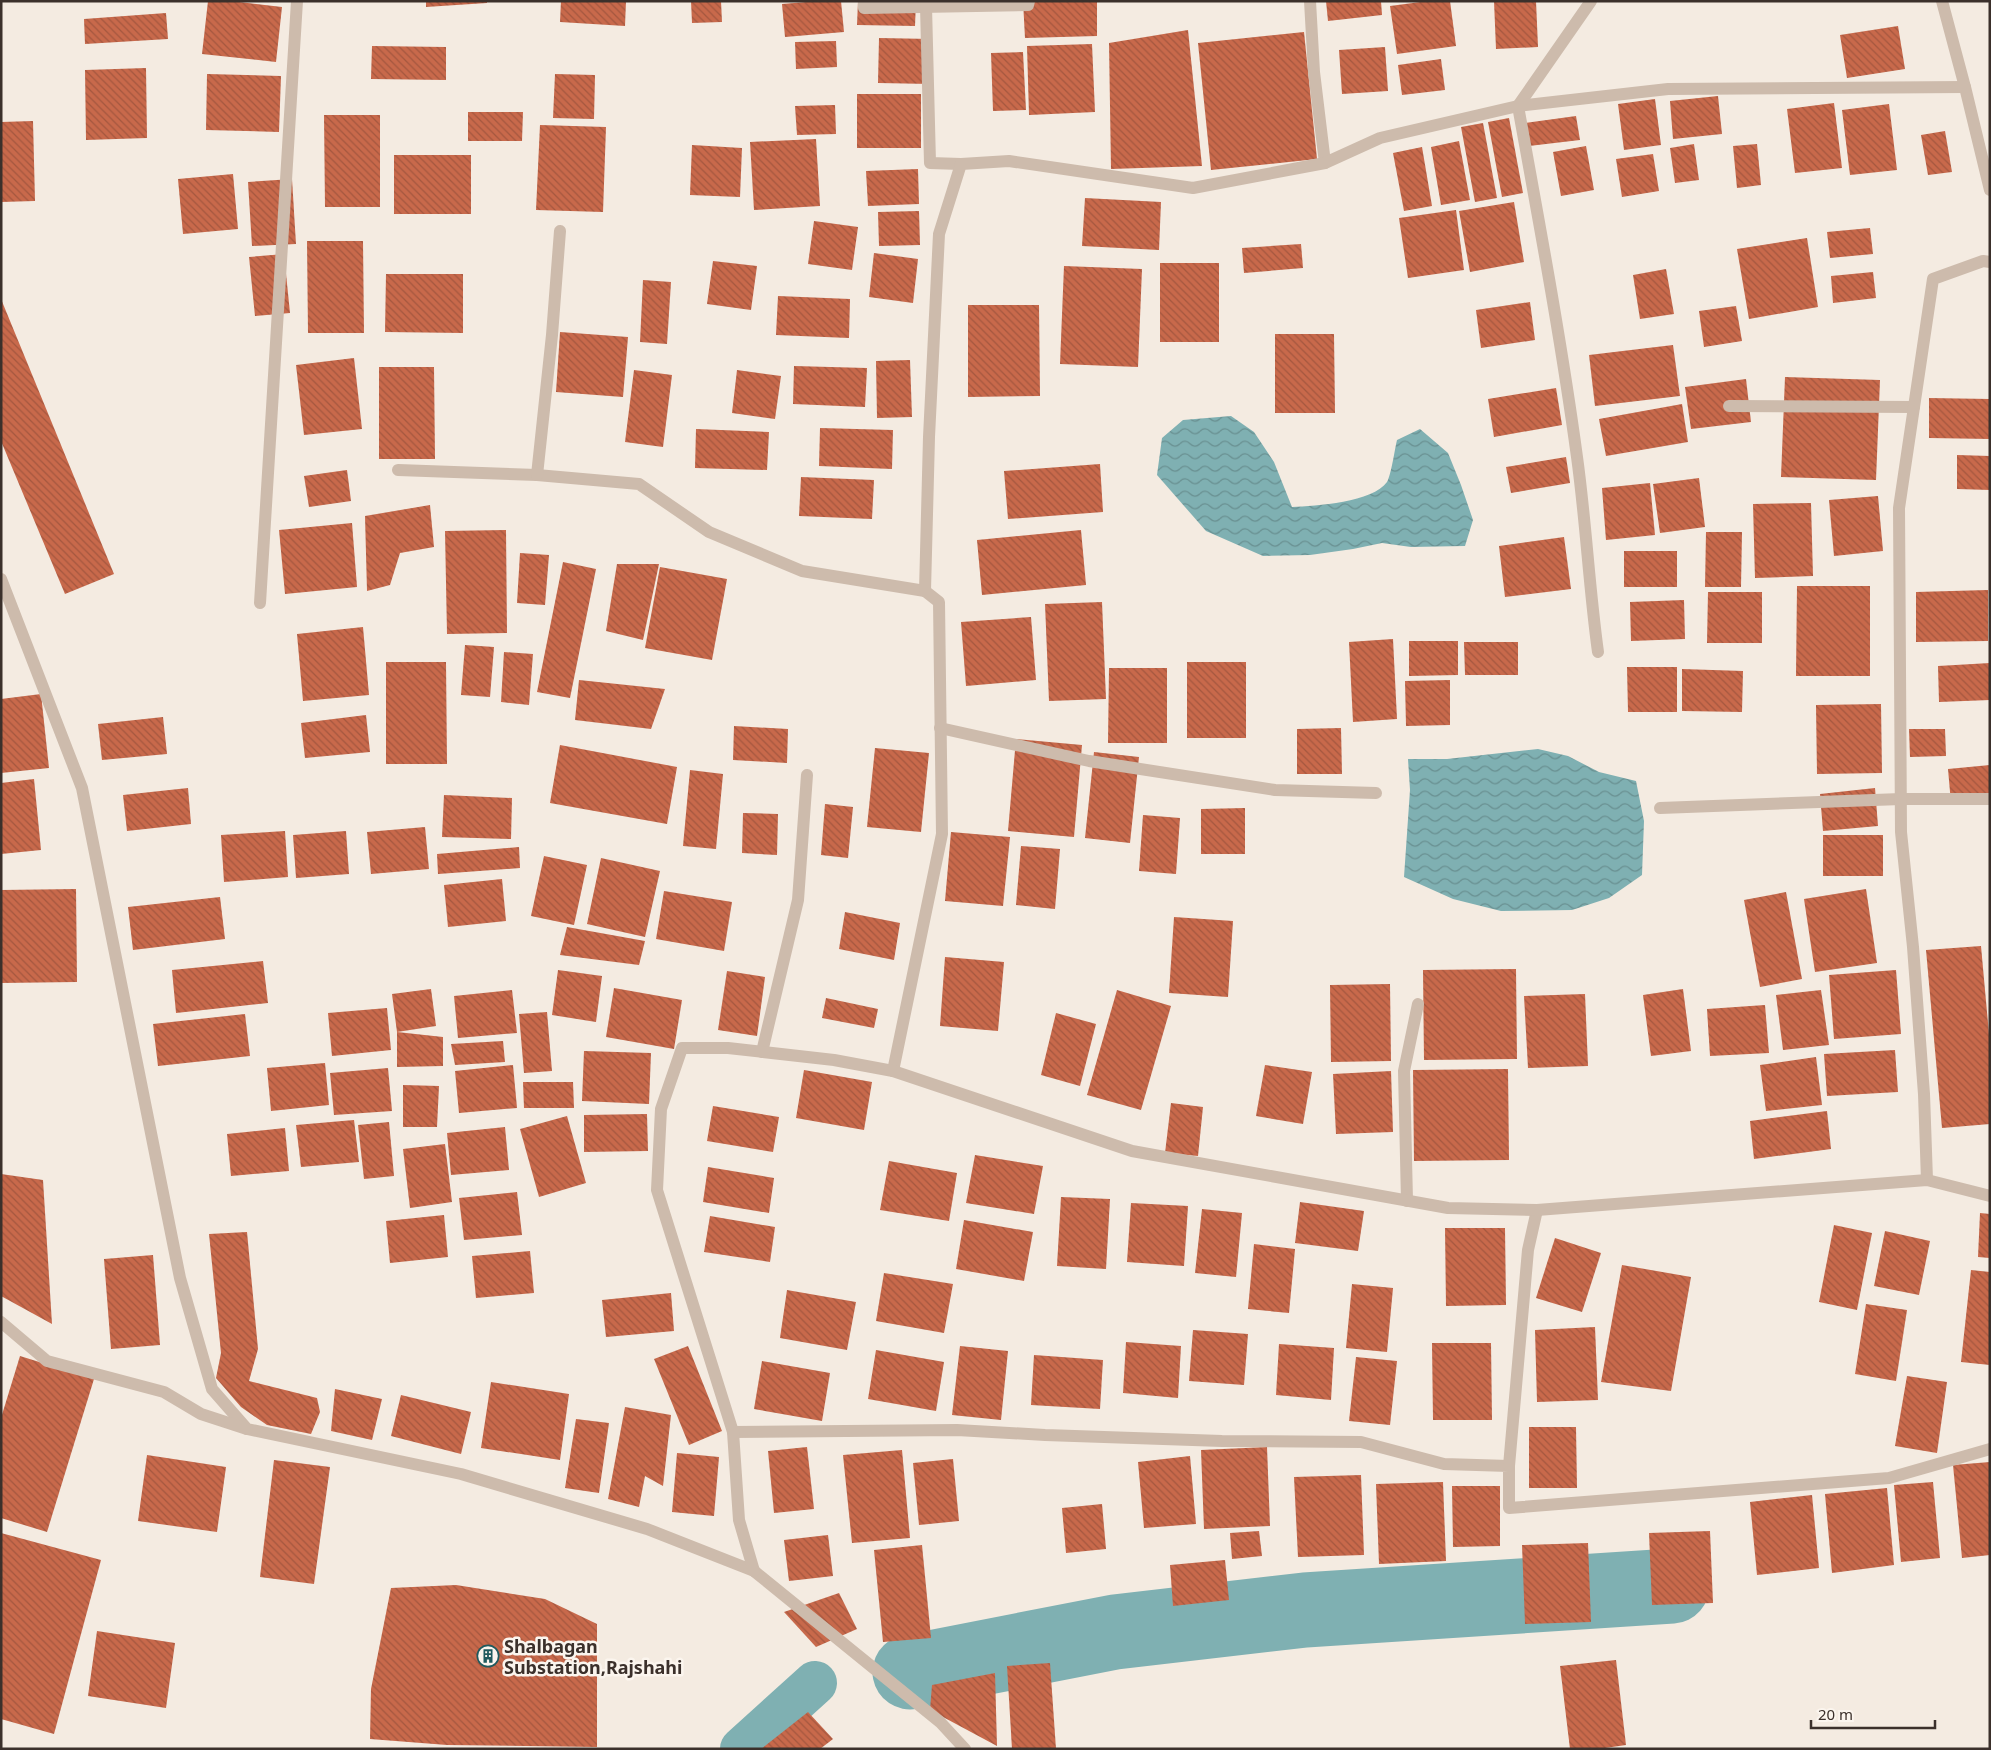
<svg xmlns="http://www.w3.org/2000/svg" width="1991" height="1750" font-family="'Noto Sans',sans-serif">
<defs>
<pattern id="water-waves" width="16" height="10" patternUnits="userSpaceOnUse" patternTransform="scale(1.25)"><rect width="16" height="10" fill="#7fb0b2"/><path d="M0 5q4-4 8 0t8 0" fill="none" stroke="#699091"/></pattern>
<pattern id="building-back-hatch" width="6" height="6" patternUnits="userSpaceOnUse" patternTransform="scale(1.25)"><rect width="6" height="6" fill="#c8694b"/><path d="M-1 5l2 2M0 0l6 6M5-1l2 2" fill="none" stroke="#a4573f"/></pattern>
</defs>
<rect width="100%" height="100%" fill="#f4ebe1"/>
<g fill="url(#water-waves)">
<path d="M1231,416L1254,432L1274,462L1292,507C1316,506 1373,502 1387,482C1391,476 1395,448 1397,440L1420,429L1448,453L1461,485L1473,520L1465,546L1411,547L1382,543L1353,549L1310,555L1263,556L1206,531L1157,475L1162,438L1183,420Z"/>
<path d="M1538,749L1568,756L1599,772L1636,781L1644,821L1642,875L1609,898L1572,910L1501,911L1453,899L1404,877L1410,790L1408,759H1447Z"/>
</g>
<g fill="none" stroke-linecap="round" stroke-linejoin="round">
<path stroke="#7fb0b2" stroke-width="44" d="M742,1749L815,1683"/>
<path stroke="#7fb0b2" stroke-width="75" d="M910,1672L1115,1632L1305,1610L1672,1586"/>
</g>
<g fill="url(#building-back-hatch)">
<path d="M208,1H231L282,7L276,62L202,54Z"/>
<path d="M426,1H487V3L426,7Z"/>
<path d="M561,1H626L625,26L560,22Z"/>
<path d="M691,1H721L722,22L692,23Z"/>
<path d="M819,1H841L844,32L785,37L782,4Z"/>
<path d="M858,1H916L915,26L857,25Z"/>
<path d="M1023,1H1097V36L1025,38Z"/>
<path d="M1326,1H1381L1382,15L1328,21Z"/>
<path d="M1428,1H1450L1456,46L1397,54L1390,6Z"/>
<path d="M1494,1H1536L1538,47L1496,49Z"/>
<path d="M166,13L168,39L85,44L84,19Z"/>
<path d="M1898,26L1905,69L1847,78L1840,35Z"/>
<path d="M1188,30L1202,166L1111,169L1109,43Z"/>
<path d="M1304,32L1317,159L1211,170L1198,43Z"/>
<path d="M879,38L932,39L931,84L878,83Z"/>
<path d="M836,41L837,67L796,69L795,42Z"/>
<path d="M1092,44L1095,112L1029,115L1027,46Z"/>
<path d="M372,46L446,47V80L371,79Z"/>
<path d="M1385,47L1388,91L1342,94L1339,50Z"/>
<path d="M1023,52L1026,110L993,111L991,53Z"/>
<path d="M1441,59L1445,90L1402,95L1398,65Z"/>
<path d="M146,68L147,138L86,140L85,70Z"/>
<path d="M207,74L281,76L279,132L206,130Z"/>
<path d="M555,74L595,75L594,119L553,118Z"/>
<rect x="857" y="94" width="64" height="54"/>
<path d="M1718,96L1722,134L1673,139L1670,101Z"/>
<path d="M1655,99L1661,145L1624,150L1618,104Z"/>
<path d="M1834,103L1842,168L1795,173L1787,109Z"/>
<path d="M1889,104L1897,170L1850,175L1842,110Z"/>
<path d="M835,105L836,134L797,135L795,106Z"/>
<path d="M468,112H523L522,141H468Z"/>
<path d="M324,115H380V207H325Z"/>
<path d="M1576,116L1580,140L1529,146L1525,123Z"/>
<path d="M1509,118L1523,193L1502,197L1488,122Z"/>
<path d="M33,121L35,201L1,202V122Z"/>
<path d="M1483,123L1497,198L1475,202L1461,127Z"/>
<path d="M540,125L606,127L603,212L536,210Z"/>
<path d="M1945,131L1952,172L1928,175L1921,135Z"/>
<path d="M816,139L820,206L754,210L750,142Z"/>
<path d="M1459,141L1470,200L1441,205L1431,147Z"/>
<path d="M1694,144L1699,180L1675,183L1670,148Z"/>
<path d="M1757,144L1761,185L1737,188L1733,146Z"/>
<path d="M692,145L742,148L740,197L690,195Z"/>
<path d="M1586,146L1594,190L1561,196L1553,152Z"/>
<path d="M1422,147L1432,206L1404,211L1393,153Z"/>
<path d="M1653,154L1659,191L1622,197L1616,159Z"/>
<rect x="394" y="155" width="77" height="59"/>
<path d="M918,169L919,204L868,206L866,171Z"/>
<path d="M233,174L238,229L183,234L178,179Z"/>
<path d="M292,179L296,244L252,246L248,182Z"/>
<path d="M1085,198L1161,202L1159,250L1082,246Z"/>
<path d="M1514,202L1524,262L1470,272L1459,211Z"/>
<path d="M1456,210L1464,270L1408,278L1399,218Z"/>
<path d="M919,211L920,245L879,246L878,212Z"/>
<path d="M814,221L858,227L852,270L808,264Z"/>
<path d="M1870,228L1873,254L1830,258L1827,232Z"/>
<path d="M1807,238L1818,307L1749,319L1737,249Z"/>
<path d="M307,241H363L364,333H308Z"/>
<path d="M1301,244L1303,268L1244,273L1242,248Z"/>
<path d="M874,253L918,259L913,303L869,297Z"/>
<path d="M284,254L290,313L255,316L249,257Z"/>
<path d="M713,261L757,266L751,310L707,304Z"/>
<rect x="1160" y="263" width="59" height="79"/>
<path d="M1064,266L1142,269L1138,367L1060,364Z"/>
<path d="M1666,269L1674,314L1640,319L1633,275Z"/>
<path d="M1873,272L1876,298L1833,303L1831,276Z"/>
<path d="M386,274H463V333L385,332Z"/>
<path d="M643,280L671,282L667,344L640,342Z"/>
<path d="M778,296L850,299L849,338L776,335Z"/>
<path d="M1,299L114,574L65,594L1,441Z"/>
<path d="M1530,302L1535,340L1481,348L1476,310Z"/>
<path d="M968,305H1039L1040,396L968,397Z"/>
<path d="M1736,306L1742,341L1704,347L1699,311Z"/>
<path d="M560,332L628,337L623,397L556,392Z"/>
<path d="M1275,334H1334L1335,413H1275Z"/>
<path d="M1673,345L1680,396L1595,406L1589,355Z"/>
<path d="M354,358L362,429L304,435L296,365Z"/>
<path d="M910,360L912,417L877,418L876,361Z"/>
<path d="M794,366L867,368L865,407L793,404Z"/>
<path d="M379,367H434L435,459H379Z"/>
<path d="M634,370L672,375L663,447L625,442Z"/>
<path d="M737,370L781,376L775,419L732,413Z"/>
<path d="M1785,377L1880,380L1876,480L1781,477Z"/>
<path d="M1746,379L1751,422L1691,429L1685,387Z"/>
<path d="M1556,388L1562,425L1494,437L1488,399Z"/>
<path d="M1929,398L1990,399V439L1929,438Z"/>
<path d="M1682,404L1688,442L1606,456L1599,419Z"/>
<path d="M820,428L893,430L892,469L819,466Z"/>
<path d="M696,429L769,432L767,470L695,468Z"/>
<path d="M1957,455L1990,456V490L1957,489Z"/>
<path d="M1566,457L1570,483L1511,493L1506,467Z"/>
<path d="M1100,464L1103,512L1008,519L1004,471Z"/>
<path d="M347,470L351,501L309,507L304,476Z"/>
<path d="M801,477L874,480L872,519L799,516Z"/>
<path d="M1699,478L1705,527L1660,533L1653,484Z"/>
<path d="M1650,483L1655,535L1606,540L1602,488Z"/>
<path d="M1878,496L1883,551L1834,556L1829,500Z"/>
<path d="M1811,503L1813,576L1755,578L1753,504Z"/>
<path d="M430,505L434,547L400,553L390,585L367,591L365,516Z"/>
<path d="M352,523L357,587L285,594L279,530Z"/>
<path d="M506,530L507,633L447,634L445,531Z"/>
<path d="M1081,530L1086,585L982,595L977,540Z"/>
<path d="M1706,532H1742L1741,587H1705Z"/>
<path d="M1564,537L1571,589L1505,597L1499,546Z"/>
<rect x="1624" y="551" width="53" height="36"/>
<path d="M520,553L549,555L545,605L517,603Z"/>
<path d="M563,562L596,569L570,698L537,692Z"/>
<path d="M617,564H659L643,640L606,631Z"/>
<path d="M660,567L727,579L712,660L645,648Z"/>
<path d="M1797,586H1870V676H1796Z"/>
<path d="M1988,590V641L1916,642V592Z"/>
<path d="M1708,592H1762V643H1707Z"/>
<path d="M1684,600L1685,639L1631,641L1630,602Z"/>
<path d="M1102,602L1106,699L1049,701L1045,604Z"/>
<path d="M1031,617L1036,680L966,686L961,622Z"/>
<path d="M363,627L369,695L303,701L297,634Z"/>
<path d="M1393,639L1397,719L1353,722L1349,642Z"/>
<path d="M1409,641H1458V675L1409,676Z"/>
<path d="M1464,642H1518V675H1465Z"/>
<path d="M465,645L494,647L490,697L461,695Z"/>
<path d="M504,652L533,654L529,705L501,702Z"/>
<path d="M386,662H446L447,764H386Z"/>
<rect x="1187" y="662" width="59" height="76"/>
<path d="M1990,663V700L1939,702L1938,666Z"/>
<path d="M1627,667H1677V712H1628Z"/>
<path d="M1109,668H1167V743H1108Z"/>
<path d="M1682,669L1743,671L1742,712L1682,711Z"/>
<path d="M579,680L665,689L651,729L575,720Z"/>
<path d="M1450,680V725L1406,726L1405,681Z"/>
<path d="M41,694L49,768L1,773V699Z"/>
<path d="M1881,704L1882,773L1817,774L1816,705Z"/>
<path d="M366,715L370,752L305,758L301,723Z"/>
<path d="M163,717L167,754L102,760L98,724Z"/>
<path d="M734,726L788,729L787,763L733,760Z"/>
<path d="M1341,728L1342,774H1297V729Z"/>
<path d="M1909,729H1945L1946,756L1910,757Z"/>
<path d="M1016,739L1082,745L1074,837L1008,831Z"/>
<path d="M560,745L677,767L667,824L550,803Z"/>
<path d="M875,748L929,753L921,832L867,827Z"/>
<path d="M1094,752L1139,757L1130,843L1085,838Z"/>
<path d="M1990,765V799L1951,803L1948,769Z"/>
<path d="M690,770L723,774L716,849L683,846Z"/>
<path d="M34,779L41,850L1,854V783Z"/>
<path d="M188,788L191,824L127,831L123,795Z"/>
<path d="M1875,788L1878,826L1823,831L1820,794Z"/>
<path d="M444,795L512,798L511,839L442,837Z"/>
<path d="M825,804L853,807L848,858L821,855Z"/>
<path d="M1245,808V854H1201V809Z"/>
<path d="M743,813L778,814L777,855L742,853Z"/>
<path d="M1143,815L1180,818L1176,874L1139,871Z"/>
<path d="M425,827L429,869L371,874L367,832Z"/>
<path d="M285,831L288,877L224,882L221,835Z"/>
<path d="M346,831L349,874L296,878L293,835Z"/>
<path d="M951,832L1010,837L1003,906L945,901Z"/>
<rect x="1823" y="835" width="60" height="41"/>
<path d="M1021,846L1060,849L1055,909L1016,905Z"/>
<path d="M519,847L520,868L438,874L437,854Z"/>
<path d="M544,856L587,865L574,925L531,916Z"/>
<path d="M601,858L660,871L645,937L587,924Z"/>
<path d="M502,879L506,921L448,927L444,885Z"/>
<path d="M76,889L77,982L1,983V890Z"/>
<path d="M1866,889L1877,963L1815,972L1804,899Z"/>
<path d="M664,891L732,902L724,951L656,939Z"/>
<path d="M1786,892L1802,979L1760,987L1744,900Z"/>
<path d="M220,897L225,939L133,950L128,907Z"/>
<path d="M845,912L900,923L894,960L839,949Z"/>
<path d="M1174,917L1233,921L1228,997L1169,993Z"/>
<path d="M567,927L645,941L639,965L560,955Z"/>
<path d="M1981,946L1990,1045V1124L1942,1128L1926,950Z"/>
<path d="M945,957L1004,962L998,1031L940,1026Z"/>
<path d="M263,961L268,1003L176,1013L172,970Z"/>
<path d="M1516,969L1517,1059L1424,1060L1423,970Z"/>
<path d="M558,970L602,976L596,1022L552,1015Z"/>
<path d="M1896,970L1901,1034L1834,1039L1829,975Z"/>
<path d="M727,971L765,977L757,1036L718,1030Z"/>
<path d="M1390,984L1391,1061L1331,1062L1330,985Z"/>
<path d="M614,988L682,1000L674,1049L606,1037Z"/>
<path d="M431,989L436,1026L397,1032L392,994Z"/>
<path d="M1683,989L1691,1051L1651,1056L1643,995Z"/>
<path d="M512,990L517,1033L458,1038L454,996Z"/>
<path d="M1117,990L1171,1006L1141,1110L1087,1095Z"/>
<path d="M1821,990L1829,1045L1783,1050L1776,995Z"/>
<path d="M1585,994L1588,1066L1528,1068L1524,996Z"/>
<path d="M826,998L878,1009L874,1028L822,1018Z"/>
<path d="M1765,1005L1769,1053L1710,1056L1707,1009Z"/>
<path d="M387,1008L391,1050L332,1056L328,1013Z"/>
<path d="M547,1012L552,1071L524,1073L519,1014Z"/>
<path d="M1056,1013L1096,1024L1080,1086L1041,1075Z"/>
<path d="M245,1014L250,1056L158,1066L153,1024Z"/>
<path d="M397,1032L443,1037V1066L397,1067Z"/>
<path d="M503,1041L505,1062L455,1065L451,1044Z"/>
<path d="M1895,1050L1898,1092L1827,1096L1824,1054Z"/>
<path d="M584,1051L651,1053L649,1104L582,1101Z"/>
<path d="M1816,1057L1822,1105L1766,1111L1760,1065Z"/>
<path d="M325,1063L329,1105L271,1111L267,1068Z"/>
<path d="M513,1065L517,1108L459,1113L455,1071Z"/>
<path d="M1265,1065L1312,1072L1303,1124L1256,1116Z"/>
<path d="M388,1068L392,1111L334,1115L330,1073Z"/>
<path d="M1508,1069L1509,1160L1414,1161L1413,1070Z"/>
<path d="M804,1070L872,1082L864,1130L796,1118Z"/>
<path d="M1391,1071L1393,1132L1336,1134L1333,1074Z"/>
<path d="M523,1082H573L574,1108H524Z"/>
<path d="M403,1085L439,1086L437,1127H403Z"/>
<path d="M1171,1103L1203,1107L1198,1156L1165,1153Z"/>
<path d="M713,1106L779,1117L773,1152L707,1141Z"/>
<path d="M1827,1111L1831,1149L1754,1159L1750,1121Z"/>
<path d="M647,1114L648,1151L584,1152V1115Z"/>
<path d="M567,1116L586,1183L539,1197L520,1129Z"/>
<path d="M354,1120L359,1162L301,1167L296,1125Z"/>
<path d="M389,1122L394,1176L364,1179L358,1125Z"/>
<path d="M505,1127L509,1170L451,1175L447,1133Z"/>
<path d="M285,1128L289,1171L231,1176L227,1134Z"/>
<path d="M445,1144L452,1202L410,1208L403,1149Z"/>
<path d="M975,1155L1043,1166L1034,1214L966,1203Z"/>
<path d="M889,1161L957,1173L949,1221L880,1210Z"/>
<path d="M708,1167L774,1178L769,1213L703,1202Z"/>
<path d="M1,1174L43,1180L52,1324L1,1296Z"/>
<path d="M517,1192L522,1235L464,1240L459,1198Z"/>
<path d="M1061,1197L1110,1199L1106,1269L1057,1266Z"/>
<path d="M1300,1202L1364,1211L1358,1251L1295,1243Z"/>
<path d="M1131,1203L1188,1206L1184,1266L1127,1262Z"/>
<path d="M1202,1209L1242,1213L1236,1277L1195,1273Z"/>
<path d="M1980,1213L1990,1214V1258L1978,1257Z"/>
<path d="M444,1215L448,1257L390,1263L386,1221Z"/>
<path d="M710,1216L775,1227L770,1262L704,1252Z"/>
<path d="M964,1220L1033,1232L1024,1281L956,1269Z"/>
<path d="M1834,1225L1872,1233L1857,1310L1819,1302Z"/>
<path d="M1445,1228H1505L1506,1305L1446,1306Z"/>
<path d="M1885,1231L1930,1241L1919,1295L1874,1286Z"/>
<path d="M247,1232L258,1349L249,1381L317,1398L320,1412L311,1434L267,1425L241,1407L216,1378L221,1353L209,1234Z"/>
<path d="M1555,1238L1601,1253L1582,1312L1536,1298Z"/>
<path d="M1254,1244L1295,1249L1289,1313L1248,1309Z"/>
<path d="M530,1251L534,1293L476,1298L472,1256Z"/>
<path d="M153,1255L160,1345L111,1349L104,1259Z"/>
<path d="M1622,1265L1691,1277L1671,1391L1601,1382Z"/>
<path d="M1971,1270L1990,1272V1365L1961,1362Z"/>
<path d="M884,1273L953,1284L944,1333L876,1321Z"/>
<path d="M1352,1284L1393,1288L1387,1352L1346,1348Z"/>
<path d="M787,1290L856,1302L847,1350L780,1338Z"/>
<path d="M671,1293L674,1331L606,1337L602,1300Z"/>
<path d="M1866,1304L1907,1310L1896,1381L1855,1374Z"/>
<path d="M1595,1327L1598,1400L1537,1402L1535,1330Z"/>
<path d="M1193,1330L1248,1334L1244,1385L1189,1381Z"/>
<path d="M1126,1342L1181,1346L1178,1398L1123,1393Z"/>
<path d="M1432,1343H1491L1492,1420H1433Z"/>
<path d="M1279,1344L1334,1348L1331,1400L1276,1395Z"/>
<path d="M688,1346L722,1431L689,1445L654,1359Z"/>
<path d="M960,1346L1008,1351L1001,1420L952,1415Z"/>
<path d="M876,1350L944,1362L936,1411L868,1399Z"/>
<path d="M1034,1355L1103,1360L1100,1409L1031,1405Z"/>
<path d="M20,1356L94,1379L47,1532L1,1518V1418Z"/>
<path d="M1356,1357L1397,1361L1390,1425L1349,1421Z"/>
<path d="M762,1361L830,1373L822,1421L754,1409Z"/>
<path d="M1907,1376L1947,1382L1937,1453L1895,1446Z"/>
<path d="M491,1382L569,1394L560,1460L481,1448Z"/>
<path d="M335,1389L382,1399L372,1440L331,1431Z"/>
<path d="M401,1395L471,1412L461,1454L391,1436Z"/>
<path d="M625,1407L671,1415L663,1486L645,1476L639,1507L608,1499Z"/>
<path d="M576,1419L609,1423L599,1493L565,1488Z"/>
<path d="M1529,1427H1576L1577,1488H1529Z"/>
<path d="M807,1447L814,1509L774,1513L768,1451Z"/>
<path d="M1267,1447L1270,1526L1204,1529L1201,1450Z"/>
<path d="M902,1450L910,1538L852,1543L843,1455Z"/>
<path d="M677,1453L719,1457L714,1516L672,1512Z"/>
<path d="M147,1455L226,1467L217,1532L138,1521Z"/>
<path d="M1190,1456L1196,1524L1144,1528L1138,1462Z"/>
<path d="M953,1459L959,1521L919,1525L913,1463Z"/>
<path d="M274,1460L330,1467L314,1584L260,1577Z"/>
<path d="M1990,1462V1555L1962,1558L1953,1465Z"/>
<path d="M1361,1475L1364,1555L1298,1557L1294,1477Z"/>
<path d="M1443,1482L1446,1561L1379,1564L1376,1484Z"/>
<path d="M1933,1482L1940,1558L1901,1562L1894,1485Z"/>
<path d="M1452,1486H1500V1546L1453,1547Z"/>
<path d="M1887,1488L1894,1565L1832,1573L1825,1494Z"/>
<path d="M1812,1495L1819,1568L1757,1575L1750,1502Z"/>
<path d="M1102,1504L1106,1549L1066,1553L1062,1508Z"/>
<path d="M1259,1531L1262,1556L1232,1559L1230,1533Z"/>
<path d="M1710,1531L1713,1603L1652,1605L1649,1533Z"/>
<path d="M1,1533L101,1560L54,1734L1,1719Z"/>
<path d="M828,1535L833,1576L789,1581L784,1540Z"/>
<path d="M1588,1543L1591,1622L1525,1624L1522,1545Z"/>
<path d="M922,1545L931,1638L883,1642L874,1550Z"/>
<path d="M1225,1560L1229,1600L1173,1606L1170,1565Z"/>
<path d="M456,1585L545,1599L597,1624V1747L447,1745L370,1739L371,1689L391,1588Z"/>
<path d="M839,1593L857,1629L816,1647L784,1612Z"/>
<path d="M97,1631L175,1643L166,1708L88,1696Z"/>
<path d="M1616,1660L1626,1745L1598,1749H1570L1560,1666Z"/>
<path d="M1050,1663L1056,1749H1012L1007,1666Z"/>
<path d="M995,1673L997,1746L930,1710L932,1685Z"/>
<path d="M808,1712L833,1739L820,1749H761Z"/>
</g>
<g fill="none" stroke-linecap="round" stroke-linejoin="round">
<g stroke="#cdbbac" stroke-width="12">
<path d="M864,1V8L1028,5L1029,1"/>
<path d="M1310,1L1314,72L1325,163"/>
<path d="M1591,1L1518,106C1539,222 1561,339 1577,457C1586,522 1589,587 1598,652"/>
<path d="M1942,1L1965,87L1990,190"/>
<path d="M926,6L930,163L961,164"/>
<path d="M1729,406L1914,407"/>
<path d="M398,470L537,475L639,484L709,532L802,571L925,591"/>
<path d="M537,475L552,335L560,231"/>
<path d="M1,579L82,788L180,1278L212,1389L247,1429L461,1474L647,1529L754,1571L940,1722L965,1749"/>
<path d="M260,603L297,1"/>
<path d="M940,728L1089,761L1275,790L1376,793"/>
<path d="M1660,808L1901,799H1990"/>
<path d="M762,1052L798,900L807,775"/>
<path d="M893,1071L942,834L939,602L925,591L929,437L939,234L961,164L1009,161L1193,188L1325,163L1380,138L1518,106L1668,89L1965,87"/>
<path d="M1927,1180L1924,1094L1913,947L1901,832L1899,508L1933,279L1983,261L1990,262"/>
<path d="M1407,1201L1404,1071L1418,1004"/>
<path d="M1,1322L47,1361L164,1392L201,1414L247,1429"/>
<path d="M733,1432L957,1430L1045,1435L1222,1441L1361,1442L1444,1464L1509,1466V1508L1889,1478L1990,1449"/>
<path d="M1509,1466L1528,1250L1537,1210"/>
<path d="M754,1571L739,1520L733,1432L657,1190L661,1109L682,1048H728L834,1060L893,1071L1132,1151L1448,1208L1537,1210L1927,1180L1990,1196"/>
</g>
</g>
<defs>
<g id="building-ring" transform="scale(1.125)"><circle r="9.5" fill="#fbf5ee" stroke="#1f5a5e" stroke-width="1.5"/><path d="M-4-6H4V6H1V3H-1V6H-4ZM-2.5-4.3h1.7v1.8h-1.7ZM.8-4.3h1.7v1.8H.8ZM-2.5-1h1.7V.8h-1.7ZM.8-1h1.7V.8H.8Z" fill="#1f5a5e"/></g>
</defs>
<g fill-rule="evenodd">
<use href="#building-ring" x="488" y="1656"/>
</g>
<g text-anchor="middle" dominant-baseline="central" stroke-width="5" stroke-linejoin="round" paint-order="stroke">
<g font-size="18" font-weight="bold" fill="#3b302b" stroke="#fbf5ee" text-anchor="start">
<text x="504" y="1646">Shalbagan<tspan x="504" dy="21">Substation,Rajshahi</tspan></text>
</g>
</g>
<rect width="1991" height="1750" fill="none" stroke="#3b302b" stroke-width="5"/>
<path d="M1811 1720v8h124v-8" fill="none" stroke="#3b302b" stroke-width="2.5"/>
<text x="1818" y="1720" font-size="15" fill="#3b302b" stroke="#fbf5ee" stroke-width="4" paint-order="stroke">20 m</text>
</svg>
